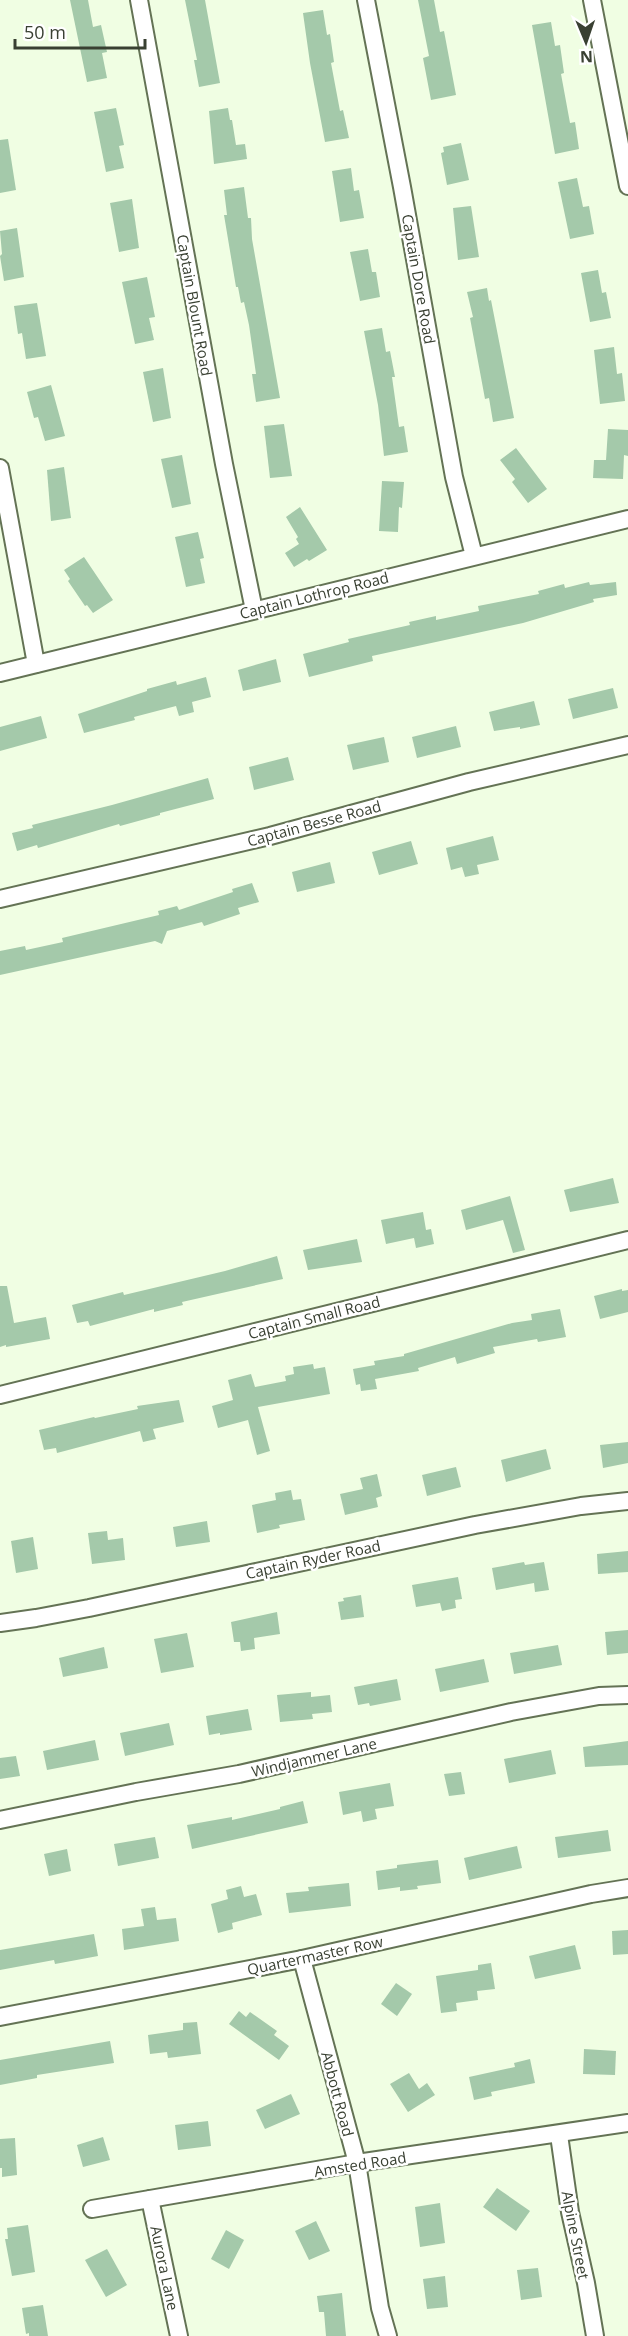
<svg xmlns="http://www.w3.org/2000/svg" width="628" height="2336" font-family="'Open Sans',sans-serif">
<rect width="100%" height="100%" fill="#f0fee3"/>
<g fill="#a4c9aa">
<path d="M70,0H88L93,27L101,25L107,52L102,53L107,78L87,82Z"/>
<path d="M185,0H205L220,83L199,87L194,60H197Z"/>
<path d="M418,0H434L440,32L444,31L456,95L431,100L423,58L429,56Z"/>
<path d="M323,10L327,35L330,34L334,62L331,63L340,111L343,110L349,138L325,142L310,63L303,13Z"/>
<path d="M551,22L555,46L560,45L564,73L561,74L570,123L575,122L579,149L555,154L532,25Z"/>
<path d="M116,108L124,145L119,146L124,168L106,172L94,112Z"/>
<path d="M228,108L230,120H232L236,145L245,144L247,159L214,164L209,111Z"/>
<path d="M8,139L16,190L0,193V140Z"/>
<path d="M461,143L469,180L447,185L441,153L444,152L443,147Z"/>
<path d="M351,168L354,191L359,190L364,218L340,222L332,171Z"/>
<path d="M577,178L583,207L589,206L594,234L570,239L558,182Z"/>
<path d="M244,187L248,218H251L252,239L280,398L256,402L252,374H256L249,325L244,302L241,303L238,287H236L224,215H227L224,190Z"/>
<path d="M132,199L139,248L119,252L110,203Z"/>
<path d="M471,206L479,257L458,260L453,208Z"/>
<path d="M17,228L24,277L4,281L0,256L2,254L0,231Z"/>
<path d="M368,249L372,272H376L380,297L360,301L350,252Z"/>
<path d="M598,270L602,293L606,292L611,318L590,322L581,273Z"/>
<path d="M147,277L155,317L149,318L154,340L135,344L122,282Z"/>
<path d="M487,288L489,301L491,300L514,418L493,422L489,398L485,399L470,318L473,317L467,292Z"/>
<path d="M37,303L46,356L26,359L22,333L18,334L14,306Z"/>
<path d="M382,328L386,352L390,351L395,377H392L399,427L404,426L408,452L384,456L378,405L364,331Z"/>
<path d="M614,347L617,374L622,373L625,401L600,404L594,350Z"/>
<path d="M163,368L171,418L153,422L143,372Z"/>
<path d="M51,385L65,436L45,441L38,417L34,418L27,392Z"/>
<path d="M284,424L292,476L270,478L264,426Z"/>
<path d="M608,429L628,430V456L624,455L623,479L593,478L594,460H606Z"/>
<path d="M516,448L547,489L528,503L512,482L515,479L500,460Z"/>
<path d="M182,455L191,504L172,508L161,459Z"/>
<path d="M64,467L71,518L51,521L47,470Z"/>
<path d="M382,481L404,482L402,508L399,507L398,532L379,531Z"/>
<path d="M300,507L327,550L309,561L307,559L294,567L285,553L299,544L296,539L298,537L286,517Z"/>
<path d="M198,532L204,558L200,559L205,583L186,587L175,537Z"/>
<path d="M84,557L113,600L93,613L87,605L85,606L68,581L70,579L64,570Z"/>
<path d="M589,582L590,585L616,582L617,595L593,599L594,602L523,623L372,656L373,661L309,677L303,654L349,642L348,639L410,625L409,622L436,616V620L479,611L478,606L539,594L538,591L564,584L565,588Z"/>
<path d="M276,659L281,682L243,691L238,670Z"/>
<path d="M206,677L211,697L192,702L194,712L179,716L176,706L134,717L135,720L84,733L78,714L147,691V689L176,681L177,685Z"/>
<path d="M613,688L618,708L573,719L568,699Z"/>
<path d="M534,701L540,725L520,729V727L494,731L489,712Z"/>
<path d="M41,716L47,738L0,751V727Z"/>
<path d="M456,726L461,747L417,758L412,737Z"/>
<path d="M384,737L389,762L353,770L347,745Z"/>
<path d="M288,757L294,780L254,790L249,767Z"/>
<path d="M208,778L214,799L160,813V815L120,826L119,824L38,848L37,845L17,851L12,833L33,828L32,825L112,805Z"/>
<path d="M493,836L499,860L477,865L479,874L465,877L462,867L451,870L446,848Z"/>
<path d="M411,841L418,864L379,875L372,852Z"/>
<path d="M330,862L335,883L297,892L292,872Z"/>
<path d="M252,883L259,902L238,908L240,914L204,926L202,922L167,931L162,944L155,941L0,975V951L25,946L26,950L63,942L62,938L159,915L158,911L177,906L179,910L233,892L232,889Z"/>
<path d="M613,1178L619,1203L570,1212L564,1190Z"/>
<path d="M510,1196L525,1250L513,1253L503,1220L466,1230L461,1210Z"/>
<path d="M423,1212L426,1230L431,1229L434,1244L416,1248L414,1238L386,1244L381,1220Z"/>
<path d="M357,1239L362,1262L308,1270L303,1250Z"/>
<path d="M277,1256L283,1279L182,1302L183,1305L154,1312V1309L90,1326L88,1321L77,1323L72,1305L123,1292L124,1295L225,1271Z"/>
<path d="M0,1286H7L14,1323L46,1317L50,1339L6,1347V1345L0,1347Z"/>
<path d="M622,1289V1291L628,1290V1312L600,1319L594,1296Z"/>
<path d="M560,1309L566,1337L538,1342L537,1339L493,1347L495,1353L457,1364L455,1357L418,1368L419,1371L375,1379L377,1389L361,1391L360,1384L356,1385L353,1369L375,1365L374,1361L404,1356V1354L512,1323L532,1320L531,1314Z"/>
<path d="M313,1364L314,1369L325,1367L330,1394L258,1407L270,1451L257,1455L248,1420L218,1428L212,1406L233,1400L228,1380L251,1374L255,1387L286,1381L285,1376L294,1374L293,1367Z"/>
<path d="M179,1400L184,1422L153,1429L156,1439L143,1442L140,1431L57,1453L56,1448L44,1450L39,1430L94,1417L95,1418L138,1409L137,1406Z"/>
<path d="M628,1442V1463L603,1468L600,1445Z"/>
<path d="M546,1449L551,1469L506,1482L501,1460Z"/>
<path d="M456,1467L461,1487L427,1496L422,1475Z"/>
<path d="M377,1474L382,1496L376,1498L378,1507L345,1515L340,1494L363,1489L360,1478Z"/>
<path d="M291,1490L293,1500L301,1499L305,1520L279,1525L280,1528L257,1533L252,1505L276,1500L275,1493Z"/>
<path d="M207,1521L210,1542L176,1547L173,1527Z"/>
<path d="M107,1531L108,1540L123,1538L125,1560L92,1564L88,1533Z"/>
<path d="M33,1537L38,1569L16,1573L11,1541Z"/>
<path d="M628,1551V1572L598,1574L597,1554Z"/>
<path d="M524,1562L525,1565L544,1562L549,1590L535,1592L534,1583L496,1590L492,1568Z"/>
<path d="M458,1577L462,1599L455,1600L456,1608L442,1611L440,1603L416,1607L412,1585Z"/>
<path d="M361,1595L364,1617L341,1620L338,1602L344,1601L343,1598Z"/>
<path d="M277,1612L280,1634L254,1638L255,1649L241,1651L240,1642H234L231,1622Z"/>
<path d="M628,1630V1653L607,1655L605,1632Z"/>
<path d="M187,1633L194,1667L161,1673L154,1639Z"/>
<path d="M558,1645L562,1665L514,1674L510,1653Z"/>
<path d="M104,1647L108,1668L63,1677L59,1658Z"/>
<path d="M484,1659L489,1682L440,1692L435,1669Z"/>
<path d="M397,1679L401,1700L370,1706L369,1703L358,1705L354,1687Z"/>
<path d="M311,1692V1697L330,1695L332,1712L312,1714L313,1719L280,1722L277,1695Z"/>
<path d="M248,1709L252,1730L220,1735V1733L209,1735L206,1716Z"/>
<path d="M169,1723L174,1745L125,1756L120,1733Z"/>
<path d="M95,1740L99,1760L47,1770L43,1751Z"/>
<path d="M628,1741V1765L585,1767L583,1747Z"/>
<path d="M551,1750L556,1774L509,1783L504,1759Z"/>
<path d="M16,1756L20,1776L0,1779V1758Z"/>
<path d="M461,1772L465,1794L449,1796L444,1774Z"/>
<path d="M390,1783L394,1806L375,1809L377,1819L363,1822L361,1811L343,1815L339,1792Z"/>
<path d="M303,1801L308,1823L192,1849L187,1825L232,1817V1820L280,1809V1807Z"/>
<path d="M608,1830L611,1851L558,1858L555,1837Z"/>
<path d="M155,1837L159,1858L118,1866L114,1844Z"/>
<path d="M517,1846L522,1868L469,1880L464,1858Z"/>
<path d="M67,1849L71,1871L49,1876L44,1854Z"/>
<path d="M438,1860L441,1883L417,1886L418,1889L400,1891V1887L378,1890L376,1871L397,1868V1865Z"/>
<path d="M349,1883L351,1906L289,1913L286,1893L309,1891L308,1887Z"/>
<path d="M241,1886L244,1897L256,1894L262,1915L232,1923L233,1929L218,1933L211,1904L228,1899L226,1890Z"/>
<path d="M155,1907L157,1920L176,1918L179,1941L124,1950L122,1929L144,1926L141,1909Z"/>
<path d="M628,1930V1954L613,1955L612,1931Z"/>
<path d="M94,1934L98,1956L55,1964L54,1960L0,1970V1950Z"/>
<path d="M575,1945L581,1969L535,1979L529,1956Z"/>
<path d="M491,1963L495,1989L477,1991L478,2000L456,2003L457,2011L441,2013L436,1976L478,1970V1965Z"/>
<path d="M396,1983L412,1994L397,2016L381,2004Z"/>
<path d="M239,2011L246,2017L250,2012L277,2031L274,2035L289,2046L279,2060L229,2024Z"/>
<path d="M197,2022L201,2054L168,2058L167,2052L150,2054L148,2035L183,2030V2023Z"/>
<path d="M110,2041L114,2063L37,2075V2078L0,2085V2060Z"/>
<path d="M584,2049L616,2051L615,2075L583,2074Z"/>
<path d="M530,2059L535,2083L491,2092L492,2096L474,2100L469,2077L515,2067L514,2063Z"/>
<path d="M409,2073L419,2089L427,2083L435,2095L408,2112L390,2084Z"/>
<path d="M291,2094L300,2114L265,2129L256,2110Z"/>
<path d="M208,2121L211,2146L178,2150L175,2125Z"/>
<path d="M103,2137L110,2160L83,2167L77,2145Z"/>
<path d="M15,2138L17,2175L2,2177V2168H0V2139Z"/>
<path d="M497,2188L530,2211L516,2231L483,2207Z"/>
<path d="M440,2203L445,2243L420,2247L415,2207Z"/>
<path d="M316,2221L330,2251L309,2260L295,2231Z"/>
<path d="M28,2225L35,2272L12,2276L5,2239H8L7,2228Z"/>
<path d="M226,2230L244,2240L229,2269L211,2259Z"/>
<path d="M107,2249L127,2285L106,2297L85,2260Z"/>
<path d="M538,2268L542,2297L521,2300L517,2270Z"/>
<path d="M445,2276L448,2307L427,2309L423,2279Z"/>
<path d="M342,2293L346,2336H326L324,2312H319L317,2296Z"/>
<path d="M43,2305L48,2336H29V2333L26,2334L22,2308Z"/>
</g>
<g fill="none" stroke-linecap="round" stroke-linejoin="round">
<g stroke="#647355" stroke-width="20">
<g id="street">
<path d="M139,0L224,464L254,610"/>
<path d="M366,0L402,187L454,477L474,556"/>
<path d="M592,0L628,186"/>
<path d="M0,468L36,664"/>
<path d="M0,673L628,519"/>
<path d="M0,899L270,836L469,782L628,745"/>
<path d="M0,1395L628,1240"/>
<path d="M0,1623L36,1618L89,1608L475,1525L581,1506L628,1501"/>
<path d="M0,1820L136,1792L239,1774L511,1712L599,1696L628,1695"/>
<path d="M302,1959L357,2163L380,2308L388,2336"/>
<path d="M0,2017L302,1959L591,1894L628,1888"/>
<path d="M559,2135L570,2212L586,2283L595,2336"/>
<path d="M150,2199L179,2336"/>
<path d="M92,2209L357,2163L628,2123"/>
</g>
</g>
<use href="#street" stroke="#fff" stroke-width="16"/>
</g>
<g text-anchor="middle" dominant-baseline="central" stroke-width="5" stroke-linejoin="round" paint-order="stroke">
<g font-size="15" fill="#394032" stroke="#fff">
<text transform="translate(419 279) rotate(80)">Captain Dore Road</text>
<text transform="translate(195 305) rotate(80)">Captain Blount Road</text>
<text transform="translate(314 595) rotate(-14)">Captain Lothrop Road</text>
<text transform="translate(314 823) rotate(-15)">Captain Besse Road</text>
<text transform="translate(314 1317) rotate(-14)">Captain Small Road</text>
<text transform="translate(313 1559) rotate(-12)">Captain Ryder Road</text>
<text transform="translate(314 1757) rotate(-13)">Windjammer Lane</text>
<text transform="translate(315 1955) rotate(-12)">Quartermaster Row</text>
<text transform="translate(338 2094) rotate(75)">Abbott Road</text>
<text transform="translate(360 2164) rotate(-9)">Amsted Road</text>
<text transform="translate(576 2235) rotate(79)">Alpine Street</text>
<text transform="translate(165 2268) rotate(78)">Aurora Lane</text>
</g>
</g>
<g transform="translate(586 42) rotate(178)" stroke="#ffffff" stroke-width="4.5" paint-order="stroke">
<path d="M0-4.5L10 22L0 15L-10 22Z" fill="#394032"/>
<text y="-9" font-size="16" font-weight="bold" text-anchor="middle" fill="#394032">N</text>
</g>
<path d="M15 39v9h130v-9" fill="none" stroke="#394032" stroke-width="3"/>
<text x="24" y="39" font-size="18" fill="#394032" stroke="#ffffff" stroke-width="4.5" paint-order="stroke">50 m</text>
</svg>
